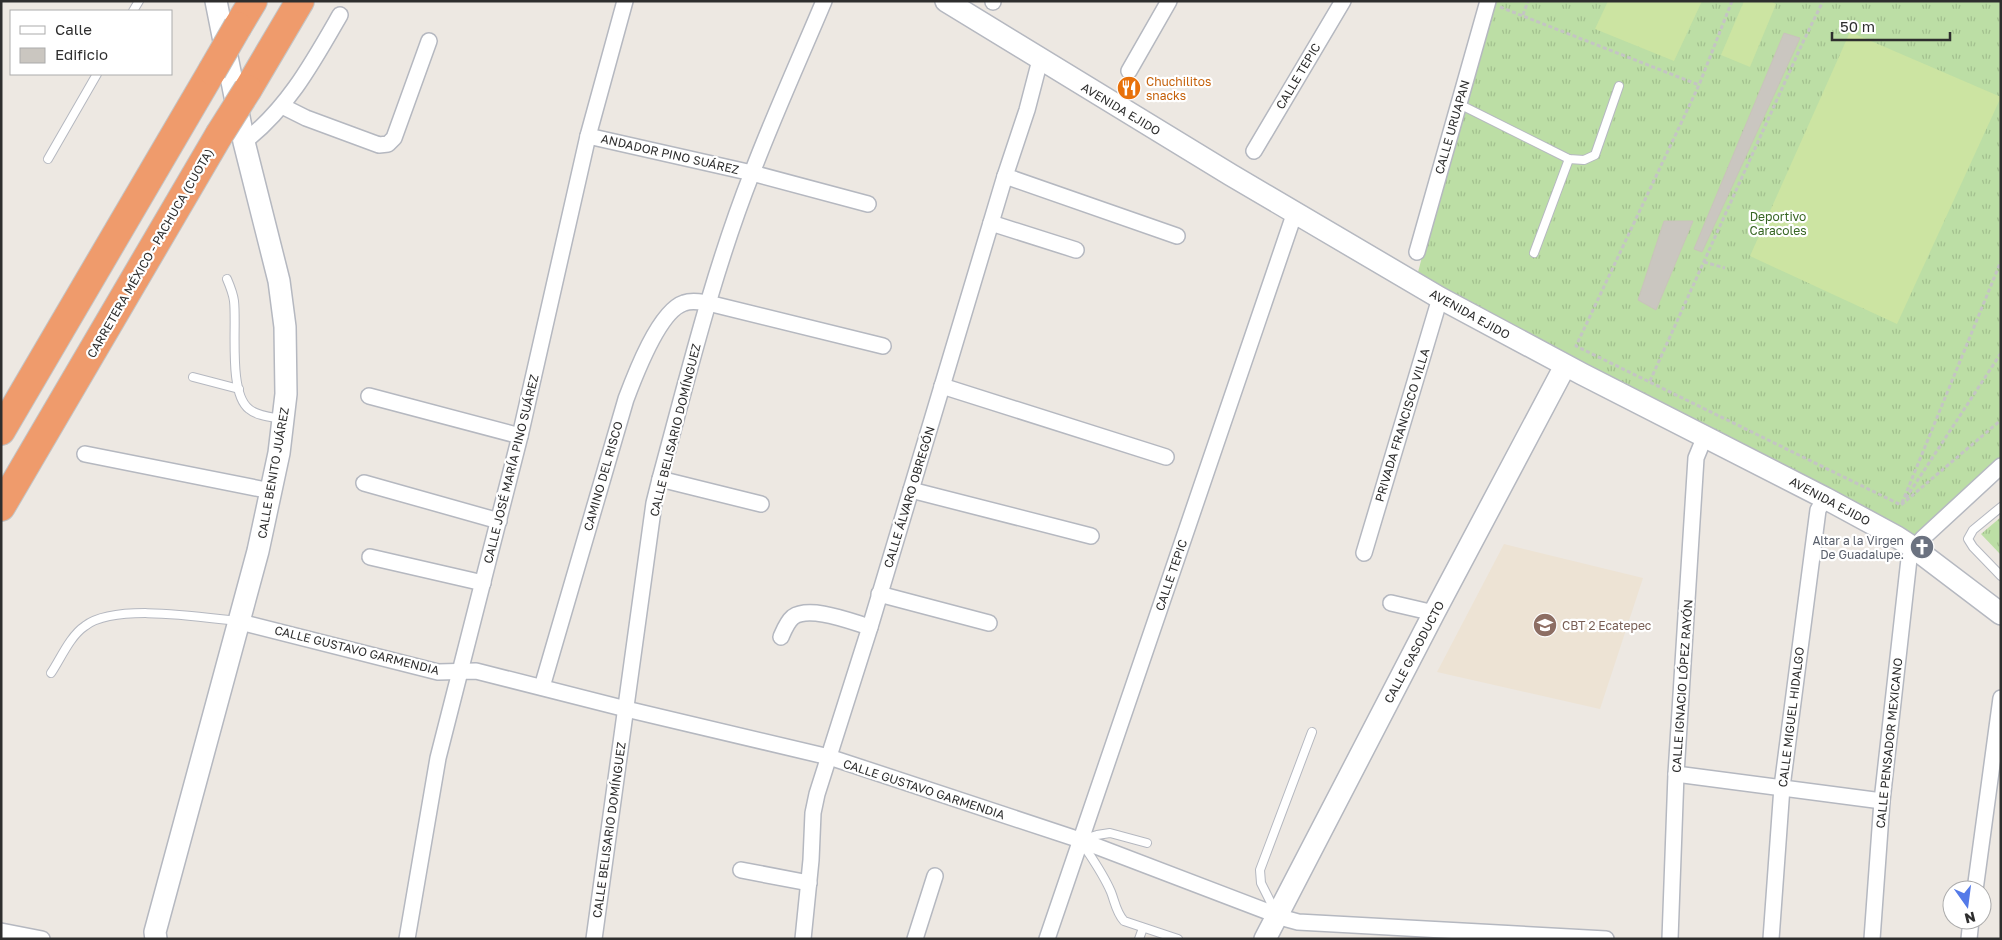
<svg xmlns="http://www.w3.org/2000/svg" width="2002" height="940" font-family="'Golos Text',sans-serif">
<defs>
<pattern id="grass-tufts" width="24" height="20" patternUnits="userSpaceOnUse" patternTransform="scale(1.25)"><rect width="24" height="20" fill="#bcdea5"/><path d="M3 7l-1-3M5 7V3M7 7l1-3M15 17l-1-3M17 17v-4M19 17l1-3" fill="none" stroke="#a2bf8e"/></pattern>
</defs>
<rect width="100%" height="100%" fill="#ede8e2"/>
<path fill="#ede3d4" d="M1504,544L1643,578L1600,709L1437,672Z"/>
<g fill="url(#grass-tufts)">
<path d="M1489,1H2001V460L1906,547L1417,276Z"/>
<path d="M2001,517V555L1981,534Z"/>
</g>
<g fill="#cce4a2">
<path d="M1608,1H1702L1674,61L1595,29Z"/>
<path d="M1744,1H1770L1776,4L1750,67L1721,55Z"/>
<path d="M1850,32L2001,97L1897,324L1750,256Z"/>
</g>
<g fill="#cac6c0" stroke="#c9c3bb">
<path d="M1784,33L1800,38L1702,252L1694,249Z"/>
<path d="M1664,221H1693L1656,310L1638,300Z"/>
</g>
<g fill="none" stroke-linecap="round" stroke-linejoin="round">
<g stroke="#b5b8c0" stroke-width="10">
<g id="lane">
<path d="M133,11L139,1"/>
<path d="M1459,104L1569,159L1584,160L1595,155L1619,86"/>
<path d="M48,159L97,74"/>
<path d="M1534,253L1569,159"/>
<path d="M227,279C230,286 233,293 234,301C237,326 228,393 249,409C257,416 272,417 282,419"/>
<path d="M193,377L239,389"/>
<path d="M2001,507L1973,530L1968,539L1973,547L2001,576"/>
<path d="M51,673C61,658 70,636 85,626C115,603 200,617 237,621"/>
<path d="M1147,843L1110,833L1097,835L1080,840C1091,857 1103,873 1111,892C1115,902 1116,912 1124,921L1178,939"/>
<path d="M1275,911L1261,883L1260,870L1312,732"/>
<path d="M1139,939L1143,928"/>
</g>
</g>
<g stroke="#b5b8c0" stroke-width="18">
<g id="street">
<path d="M993,2V1"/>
<path d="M1129,71L1169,1"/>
<path d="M282,106L306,118L379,145L388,144L394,138L429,41"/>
<path d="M588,136L752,173L868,204"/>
<path d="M244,142C288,108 313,62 340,15"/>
<path d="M1254,151L1343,1"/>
<path d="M1005,176L1177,236"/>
<path d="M991,223L1076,250"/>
<path d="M1417,252L1488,1"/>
<path d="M942,386L1166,457"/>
<path d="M369,396L520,436"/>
<path d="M85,454L271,491"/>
<path d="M660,479L761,504"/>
<path d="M364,483L499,521"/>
<path d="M911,490L1091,536"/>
<path d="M1364,553L1440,298"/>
<path d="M370,557L483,583"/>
<path d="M879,594L989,623"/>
<path d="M1391,603L1434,613"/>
<path d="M240,622L438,672L476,671L626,709L829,757L1080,840L1287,919L1298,922L1606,939"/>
<path d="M781,637C784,630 787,622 793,617C810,605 852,622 870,627"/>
<path d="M542,687L626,399C635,375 659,311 684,303C692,300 700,302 708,303L883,346"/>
<path d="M1676,774L1882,801"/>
<path d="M741,870L809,883"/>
<path d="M1975,890L2001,698"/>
<path d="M1,931L42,939"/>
<path d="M407,939L438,758L520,436L588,136L625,1"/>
<path d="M594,939L654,503L660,479C688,376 713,272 752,173C774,115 800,58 824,1"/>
<path d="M803,939L811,860L813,813L817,794L870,627L1005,176L1027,110L1040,60"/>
<path d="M915,939L935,876"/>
<path d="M1047,939L1295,212"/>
<path d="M1670,939L1676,774L1696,458L1705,436"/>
<path d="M1771,939L1782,787L1818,510L1825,498"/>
<path d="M1872,939L1882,801L1909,559L1914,548L1923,538L2001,466"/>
<path d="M1969,939L1971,920"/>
</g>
</g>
<g stroke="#b5b8c0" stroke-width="24">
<g id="secondary">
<path d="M946,1L1231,175L1440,298L1582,374L1825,498L1897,537L1914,548L2001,614"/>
<path d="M156,939L155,932L258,551L279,453L286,394L285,327L279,281L244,142L216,1"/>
<path d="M1265,939L1434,613L1565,366"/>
</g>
</g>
<g stroke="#c4c4c4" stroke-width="30">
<g id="highway">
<path d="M238,26L253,1"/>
<path d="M248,89L300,1"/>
<path d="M1,431L212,71"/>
<path d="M1,507L219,135"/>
</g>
</g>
<g stroke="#c4c4c4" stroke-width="3" stroke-dasharray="4 2.5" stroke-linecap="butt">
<path d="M1732,1L1699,85L1576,346L1901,505L2001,420"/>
<path d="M1500,7L1699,85"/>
<path d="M1523,15L1528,1"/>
<path d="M1704,262L1725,268"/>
<path d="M1650,381L1803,42L1823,1"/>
<path d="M1906,498L2001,353"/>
<path d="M1902,503L2001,261"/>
</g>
<use href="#lane" stroke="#fff" stroke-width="8"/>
<use href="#street" stroke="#fff" stroke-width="15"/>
<use href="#secondary" stroke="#fff" stroke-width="21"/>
<use href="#highway" stroke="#ef9b6c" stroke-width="28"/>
<g stroke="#c4c4c4" stroke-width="30" stroke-linecap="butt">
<g id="highway-bridge">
<path d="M212,71L238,26"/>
<path d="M219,135L248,89"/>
</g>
</g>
<use href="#highway-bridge" stroke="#ef9b6c" stroke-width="28"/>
</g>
<defs>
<g id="restaurant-disc" transform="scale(1.25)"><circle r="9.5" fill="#e8710a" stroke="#fff"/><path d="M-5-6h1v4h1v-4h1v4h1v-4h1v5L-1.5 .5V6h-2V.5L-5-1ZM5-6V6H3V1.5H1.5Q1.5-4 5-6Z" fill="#fff"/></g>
<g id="church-disc" transform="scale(1.25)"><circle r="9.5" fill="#6b7280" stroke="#fff"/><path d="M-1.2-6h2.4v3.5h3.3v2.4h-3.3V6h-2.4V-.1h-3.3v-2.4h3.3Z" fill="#fff"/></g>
<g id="school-disc" transform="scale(1.25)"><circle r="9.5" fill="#8d6e63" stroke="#fff"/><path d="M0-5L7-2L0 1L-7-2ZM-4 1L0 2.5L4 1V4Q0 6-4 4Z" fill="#fff"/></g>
</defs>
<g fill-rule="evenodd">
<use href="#restaurant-disc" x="1129" y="88"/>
<use href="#church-disc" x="1922" y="547"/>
<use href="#school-disc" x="1545" y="625"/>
</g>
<g text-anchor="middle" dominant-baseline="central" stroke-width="4.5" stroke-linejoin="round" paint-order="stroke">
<g font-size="12" fill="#2e2e2e" stroke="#fff">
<text transform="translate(1298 76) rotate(-59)">CALLE TEPIC</text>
<text transform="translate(1121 109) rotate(31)">AVENIDA EJIDO</text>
<text transform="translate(1452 127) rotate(-74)">CALLE URUAPAN</text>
<text transform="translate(670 154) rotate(13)">ANDADOR PINO SUÁREZ</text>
<text transform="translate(150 253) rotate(-60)">CARRETERA MÉXICO - PACHUCA (CUOTA)</text>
<text transform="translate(1470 314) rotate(29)">AVENIDA EJIDO</text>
<text transform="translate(1402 425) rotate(-73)">PRIVADA FRANCISCO VILLA</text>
<text transform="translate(675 430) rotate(-76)">CALLE BELISARIO DOMÍNGUEZ</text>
<text transform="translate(511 469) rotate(-76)">CALLE JOSÉ MARÍA PINO SUÁREZ</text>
<text transform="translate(273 473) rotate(-80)">CALLE BENITO JUÁREZ</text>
<text transform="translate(603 476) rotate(-74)">CAMINO DEL RISCO</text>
<text transform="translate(909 497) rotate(-73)">CALLE ÁLVARO OBREGÓN</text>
<text transform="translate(1830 501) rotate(28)">AVENIDA EJIDO</text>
<text transform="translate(1171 575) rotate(-71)">CALLE TEPIC</text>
<text transform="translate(357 650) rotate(14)">CALLE GUSTAVO GARMENDIA</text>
<text transform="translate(1414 652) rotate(-62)">CALLE GASODUCTO</text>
<text transform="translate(1682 686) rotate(-86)">CALLE IGNACIO LÓPEZ RAYÓN</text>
<text transform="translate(1791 717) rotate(-83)">CALLE MIGUEL HIDALGO</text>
<text transform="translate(1889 743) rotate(-84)">CALLE PENSADOR MEXICANO</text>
<text transform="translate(924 789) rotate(18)">CALLE GUSTAVO GARMENDIA</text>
<text transform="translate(609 830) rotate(-82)">CALLE BELISARIO DOMÍNGUEZ</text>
</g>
<g font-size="12" fill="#c56008" stroke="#fff" text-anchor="start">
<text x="1146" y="81">Chuchilitos<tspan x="1146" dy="14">snacks</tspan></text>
</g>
<g font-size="12" fill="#366523" stroke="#fff">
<text x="1778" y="216">Deportivo<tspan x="1778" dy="14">Caracoles</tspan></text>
</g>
<g font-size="12" fill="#5b616d" stroke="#fff" text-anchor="end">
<text x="1904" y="540">Altar a la Virgen<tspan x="1904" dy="14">De Guadalupe.</tspan></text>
</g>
<g font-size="12" fill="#785e54" stroke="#fff" text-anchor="start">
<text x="1562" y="625">CBT 2 Ecatepec</text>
</g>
</g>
<rect width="2002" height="940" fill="none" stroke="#2e2e2e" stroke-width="5"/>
<rect x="10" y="10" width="162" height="65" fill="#ffffff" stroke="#ababab"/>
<rect x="20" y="26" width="25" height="8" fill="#ffffff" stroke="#ababab"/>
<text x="55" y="35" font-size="15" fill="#2e2e2e">Calle</text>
<rect x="20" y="48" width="25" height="15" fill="#cac6c0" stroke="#ababab"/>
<text x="55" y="60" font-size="15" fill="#2e2e2e">Edificio</text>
<g transform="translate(1967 905) rotate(166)"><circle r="24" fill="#ffffff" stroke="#ababab"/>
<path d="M0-4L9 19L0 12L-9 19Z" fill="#547ae8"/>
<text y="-8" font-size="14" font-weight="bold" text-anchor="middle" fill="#2e2e2e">N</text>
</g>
<path d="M1832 32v8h118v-8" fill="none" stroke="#2e2e2e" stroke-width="2.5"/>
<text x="1840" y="32" font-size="15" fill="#2e2e2e" stroke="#ffffff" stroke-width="4" paint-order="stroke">50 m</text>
</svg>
